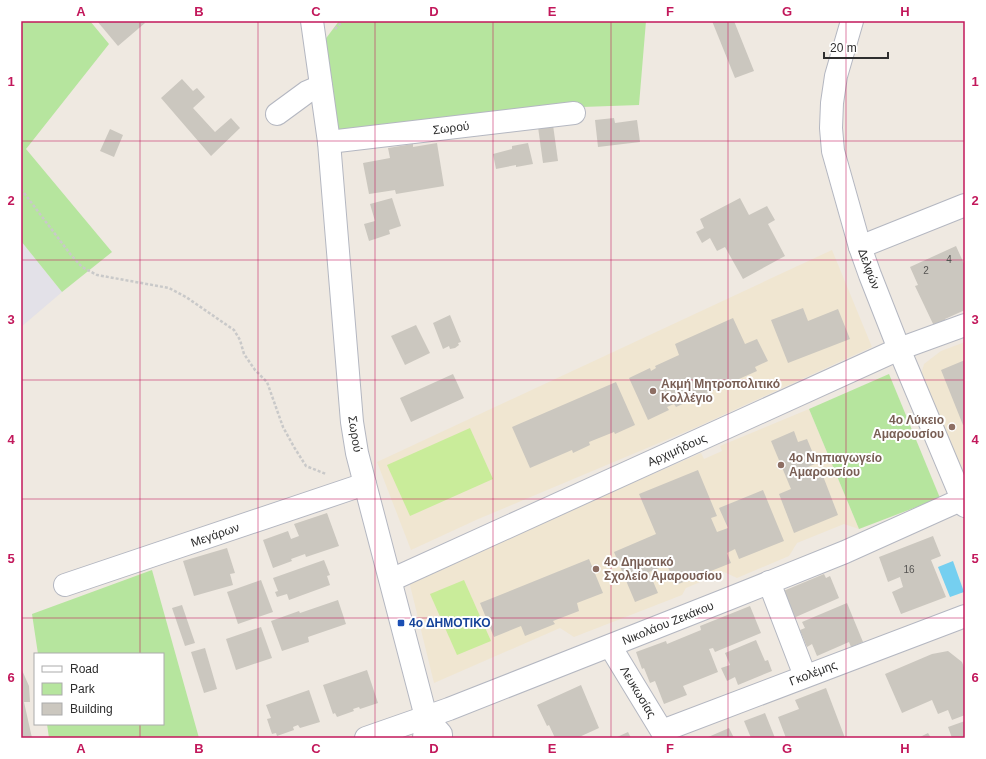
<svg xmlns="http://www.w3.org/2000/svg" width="986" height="759" font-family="Helvetica,sans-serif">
<rect width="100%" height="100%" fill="#efe9e1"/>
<path fill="#e3e1e8" d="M21,241L62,292L21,327Z"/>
<g fill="#f0e6d1">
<path d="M832,250L872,347L697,427L476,520L411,550L377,462Z"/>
<path d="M965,342V478L923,386L922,371L924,364L941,351Z"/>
<path d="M809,409L859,529L844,524L797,543L789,556L737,578L724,572L686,588L682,595L574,637L560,628L434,683L409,581L701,453L704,459L722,451L720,446Z"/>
</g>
<g fill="#b6e59e">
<path d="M21,21H90L109,44L26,149L112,252L62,292L21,241Z"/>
<path d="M339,21H646L639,105L582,107L335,130L324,41Z"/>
<path d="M889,374L940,498L859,529L809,409Z"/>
<path d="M152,570L199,738H49L47,724H163V654H38L32,614Z"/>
</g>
<g fill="#c9ec9a">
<path d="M470,428L493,479L410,516L387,465Z"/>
<path d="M464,580L491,641L457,655L430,594Z"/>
</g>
<path fill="#75cff0" d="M953,561L964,592L950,597L938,567Z"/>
<g fill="#cbc7bf">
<path d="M97,21H143L145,23L118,46Z"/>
<path d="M712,21H734L754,71L735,78Z"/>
<path d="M182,79L193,91L197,88L205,97L193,108L215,132L231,118L240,128L211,156L161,98Z"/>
<path d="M614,118L615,123L637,120L640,142L598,147L595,120Z"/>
<path d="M553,125L558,161L543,163L538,127Z"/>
<path d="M110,129L123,135L114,157L100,151Z"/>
<path d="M437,143L444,186L396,194L395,190L369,194L363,163L390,158L388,148L413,144V147Z"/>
<path d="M528,143L533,164L516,167V165L496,169L493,154L512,149V146Z"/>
<path d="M392,198L401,226L389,230L390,234L369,241L364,224L375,221L370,204Z"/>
<path d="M740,198L749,215L767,206L775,220L768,224L785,256L743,279L725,247L717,251L710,238L702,243L696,232L704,228L700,219Z"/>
<path d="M956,246L965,266V310L945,319L947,323L935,328L915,286L918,285L910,267Z"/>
<path d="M803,308L808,321L838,309L850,339L788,363L771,320Z"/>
<path d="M450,315L461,342L458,343L459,345L455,348L450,349L449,346L443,349L433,323Z"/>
<path d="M733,318L745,344L757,339L768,361L755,367L757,371L676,407L674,404L667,407L669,410L648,420L629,378L650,368L651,371L656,368L655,366L679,355L675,344Z"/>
<path d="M416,325L430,353L405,365L391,336Z"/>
<path d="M965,360V424L963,425L941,370Z"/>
<path d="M453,374L464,398L411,422L400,398Z"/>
<path d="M616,382L635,425L615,434L614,432L589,442L590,445L573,453L572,450L530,468L512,427Z"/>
<path d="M794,431L798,442L807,439L817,463L808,467L813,480L823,476L838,515L794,533L779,494L791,489L771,441Z"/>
<path d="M698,470L717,516L711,518L717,532L728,528L719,508L763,490L784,541L739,559L735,549L727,553L731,563L676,585L667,565L649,572L658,593L635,602L614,552L656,534L639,494Z"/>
<path d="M327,513L339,546L306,557L305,554L291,559L292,561L273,568L263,540L288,531L291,539L299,536L294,524Z"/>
<path d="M933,536L941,556L931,560L946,597L901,614L892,592L903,587L900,577L888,582L879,557Z"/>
<path d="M227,548L235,573L230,574L233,585L194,596L183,561Z"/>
<path d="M589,559L603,593L577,603L579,611L553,621L555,624L525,636L521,626L494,637L480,603Z"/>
<path d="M324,560L330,575L327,576L330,585L289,600L287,594L277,597L275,592L278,591L273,578Z"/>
<path d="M824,574L826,578L830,576L839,598L789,620L781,592Z"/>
<path d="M261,580L273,612L238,624L227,592Z"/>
<path d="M338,600L346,624L308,637L309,642L282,651L271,621L299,611L300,613Z"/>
<path d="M847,603L863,642L851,647L849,642L817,656L812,644L807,647L800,630L805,628L802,622Z"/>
<path d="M182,605L195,643L185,646L172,608Z"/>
<path d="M750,606L761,633L715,652L713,648L709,649L718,672L683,686L687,695L664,704L655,681L650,683L644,668L642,669L636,652L666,641L667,644L701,630L700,626Z"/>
<path d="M261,627L272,658L236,670L226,639Z"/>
<path d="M756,640L765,661L768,660L772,671L738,685L735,677L727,681L721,668L730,665L725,653Z"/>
<path d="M205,648L217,689L204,693L191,652Z"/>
<path d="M948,651L962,662L965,670V715L952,720L948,710L938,714L932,700L902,713L885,674L932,654Z"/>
<path d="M21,668L29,686L30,702H24L32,738H21Z"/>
<path d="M367,670L378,703L360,709L359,707L353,709L354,711L337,717L335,713L333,714L323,685Z"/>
<path d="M581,685L599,728L577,738H555L549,725L547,726L537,705Z"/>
<path d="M826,688L845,738H786L778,717L799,709L795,700Z"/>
<path d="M309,690L320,722L300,728L298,725L293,727L294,730L277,736L276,733L272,734L267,719L271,718L266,705Z"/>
<path d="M765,713L775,738H751L744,721Z"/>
<path d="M965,721V738H952L948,727Z"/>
<path d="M729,728L734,738H706Z"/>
<path d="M628,732L631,738H615Z"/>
<path d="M928,733L931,738H918Z"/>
</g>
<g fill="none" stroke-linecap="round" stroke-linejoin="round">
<g stroke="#b4b7c1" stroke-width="24">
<g id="minor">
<path d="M852,21L836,76L832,103L831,128L833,151L860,247L870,275L899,349L965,506"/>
<path d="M277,114L307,92L321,86"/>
<path d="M329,142L574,113"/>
<path d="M860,247L965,205"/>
<path d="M391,580L899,349L965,325"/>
<path d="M769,582L805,676"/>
<path d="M65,585L365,484"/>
<path d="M610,646L666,738"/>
<path d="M662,731L965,616"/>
<path d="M366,738L449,709L728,599L845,552L965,498"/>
</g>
</g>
<g stroke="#b4b7c1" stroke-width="24">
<g id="tertiary">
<path d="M312,21L329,142L352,422L357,453L365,484L426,717L424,738"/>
<path d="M426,717L441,734V738"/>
</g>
</g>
<g stroke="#c9c9c9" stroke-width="2.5" stroke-dasharray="3 2" stroke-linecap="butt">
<path d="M335,29L343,21"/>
<path d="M21,189L71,255L82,267L97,275L169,288L186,297L234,330L240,340L244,354L255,370L267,382L283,427L294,447L306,466L326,474"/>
</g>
<use href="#minor" stroke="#fff" stroke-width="22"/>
<use href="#tertiary" stroke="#fff" stroke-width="22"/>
</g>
<path fill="none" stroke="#c2185b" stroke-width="1" stroke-opacity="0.55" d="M140,21V654M258,21V738M375,21V738M493,21V738M611,21V738M728,21V738M846,21V738M21,141H965M21,260H965M21,380H965M21,499H965M21,618H965M140,724V738"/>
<g fill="#8d6e63" stroke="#fff" stroke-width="1.5">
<circle cx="653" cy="391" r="4"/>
<circle cx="952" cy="427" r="4"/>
<circle cx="781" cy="465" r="4"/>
<circle cx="596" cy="569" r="4"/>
</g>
<rect fill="#1a4fb4" stroke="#fff" stroke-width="1.5" x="397" y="619" width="8" height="8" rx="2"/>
<g text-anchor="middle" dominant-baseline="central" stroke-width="4" stroke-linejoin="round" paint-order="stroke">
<g font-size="10" fill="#555452">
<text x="949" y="259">4</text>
<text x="926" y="270">2</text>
<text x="909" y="569">16</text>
</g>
<g font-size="12" fill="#2e2e2e" stroke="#fff">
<text transform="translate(451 128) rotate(-7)">Σωρού</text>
<text transform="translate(869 269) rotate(70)">Δελφών</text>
<text transform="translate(355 434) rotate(81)">Σωρού</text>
<text transform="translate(677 450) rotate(-24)">Αρχιμήδους</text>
<text transform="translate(215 535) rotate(-19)">Μεγάρων</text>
<text transform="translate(668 623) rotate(-22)">Νικολάου Ζεκάκου</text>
<text transform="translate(813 673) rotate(-21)">Γκολέμης</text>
<text transform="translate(638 692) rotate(59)">Λευκωσίας</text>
</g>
<g font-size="12" font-weight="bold" fill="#785e54" stroke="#fff" text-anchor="start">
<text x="661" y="384">Ακμή Μητροπολιτικό<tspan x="661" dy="14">Κολλέγιο</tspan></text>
<text x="944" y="420" text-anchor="end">4ο Λύκειο<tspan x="944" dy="14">Αμαρουσίου</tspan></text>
<text x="789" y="458">4ο Νηπιαγωγείο<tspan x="789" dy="14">Αμαρουσίου</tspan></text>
<text x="604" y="562">4ο Δημοτικό<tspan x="604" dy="14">Σχολείο Αμαρουσίου</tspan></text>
</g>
<g font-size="12" font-weight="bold" fill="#164399" stroke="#fff" text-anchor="start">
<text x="409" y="623">4ο ΔΗΜΟΤΙΚΟ</text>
</g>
</g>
<rect width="986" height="759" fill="none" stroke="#ffffff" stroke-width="44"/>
<rect x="34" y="653" width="130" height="72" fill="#ffffff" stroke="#ababab"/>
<rect x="42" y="666" width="20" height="6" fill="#ffffff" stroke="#ababab"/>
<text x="70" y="673" font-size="12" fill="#2e2e2e">Road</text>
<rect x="42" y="683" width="20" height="12" fill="#b6e59e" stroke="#ababab"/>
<text x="70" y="693" font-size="12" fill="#2e2e2e">Park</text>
<rect x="42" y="703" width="20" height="12" fill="#cbc7bf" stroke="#ababab"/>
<text x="70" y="713" font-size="12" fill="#2e2e2e">Building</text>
<path d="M824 52v6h64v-6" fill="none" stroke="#2e2e2e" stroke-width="2"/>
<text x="830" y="52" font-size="12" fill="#2e2e2e" stroke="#ffffff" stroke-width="3" paint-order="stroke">20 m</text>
<rect x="22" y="22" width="942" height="715" fill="none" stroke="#c2185b" stroke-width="1.5"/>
<g font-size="13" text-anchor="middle" font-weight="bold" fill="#c2185b">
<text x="81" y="16">A</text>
<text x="199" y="16">B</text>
<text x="316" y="16">C</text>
<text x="434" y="16">D</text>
<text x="552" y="16">E</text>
<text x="670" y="16">F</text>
<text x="787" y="16">G</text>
<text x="905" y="16">H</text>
<text x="11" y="86">1</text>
<text x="975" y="86">1</text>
<text x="11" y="205">2</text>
<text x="975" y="205">2</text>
<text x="11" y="324">3</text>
<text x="975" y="324">3</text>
<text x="11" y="444">4</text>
<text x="975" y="444">4</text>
<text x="11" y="563">5</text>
<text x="975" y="563">5</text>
<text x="11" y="682">6</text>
<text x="975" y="682">6</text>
<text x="81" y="753">A</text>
<text x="199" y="753">B</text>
<text x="316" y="753">C</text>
<text x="434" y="753">D</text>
<text x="552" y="753">E</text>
<text x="670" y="753">F</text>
<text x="787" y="753">G</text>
<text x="905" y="753">H</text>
</g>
</svg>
